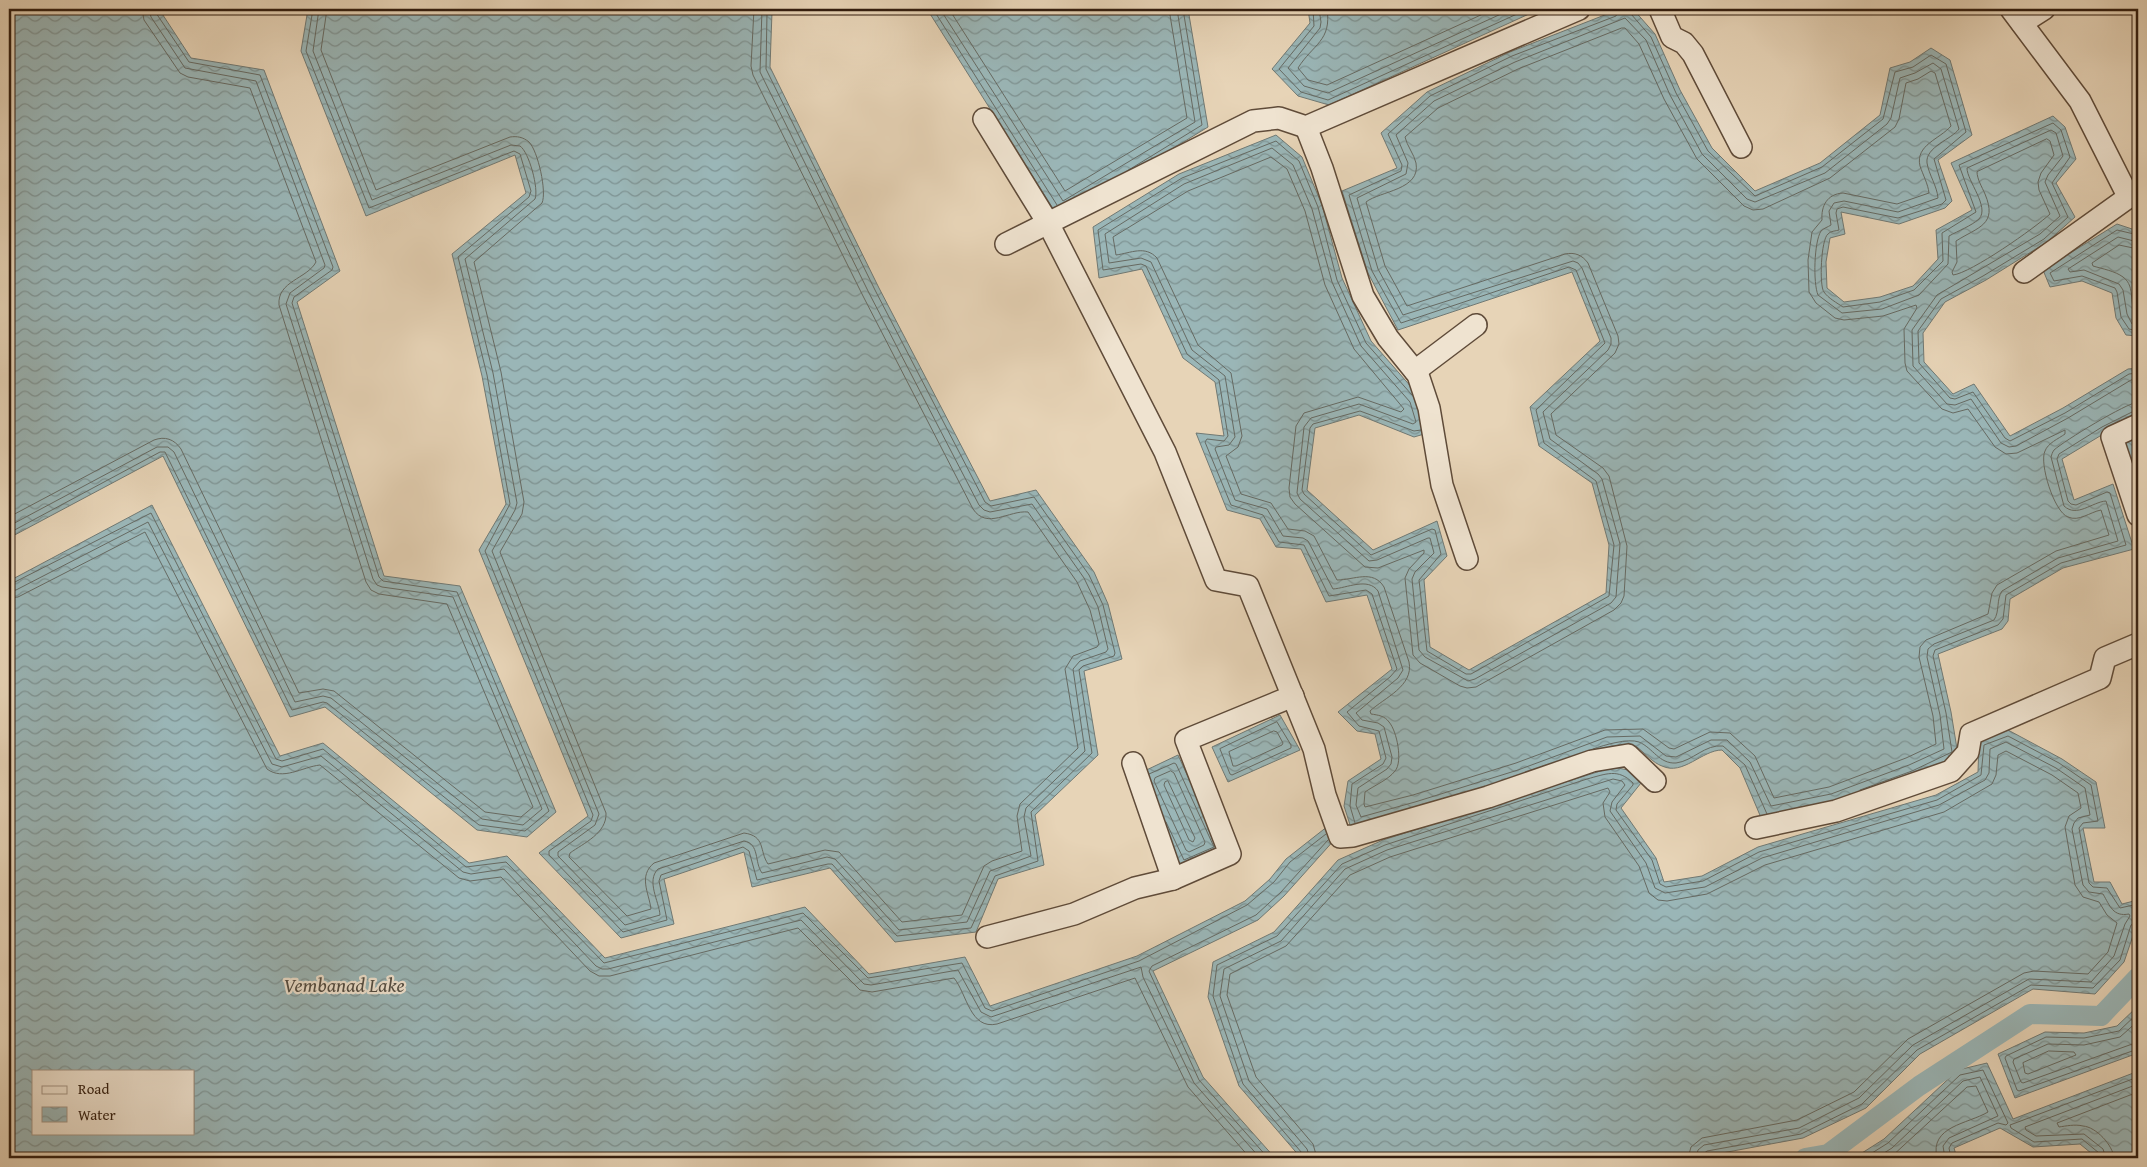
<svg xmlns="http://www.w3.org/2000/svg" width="2147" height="1167" font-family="'Gentium Book Plus',serif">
<defs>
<pattern id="water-waves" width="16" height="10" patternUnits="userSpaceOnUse" patternTransform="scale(1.25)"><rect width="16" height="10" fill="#9ab6b7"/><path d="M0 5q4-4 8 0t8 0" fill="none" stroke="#7e9393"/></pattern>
</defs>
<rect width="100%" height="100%" fill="#e7d4b7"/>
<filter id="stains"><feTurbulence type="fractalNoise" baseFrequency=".004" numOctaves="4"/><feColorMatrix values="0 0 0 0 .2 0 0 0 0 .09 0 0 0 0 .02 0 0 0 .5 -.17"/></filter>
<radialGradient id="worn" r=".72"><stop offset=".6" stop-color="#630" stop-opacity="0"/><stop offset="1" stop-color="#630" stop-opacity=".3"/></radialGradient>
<g fill="url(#water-waves)" stroke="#707974" fill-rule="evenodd">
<path d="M9,9H159L191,58L264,70L340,271L297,302L384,576L460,586L556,812L527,837L477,830L325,707L290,717L163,456L9,538Z"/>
<path d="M308,9H801L772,12L770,67L879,288L990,501L1036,490L1094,572L1108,604L1122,659L1084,671L1098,755L1035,815L1044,865L998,879L976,932L895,942L830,868L752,887L744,852L664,879L674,924L621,938L539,853L588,816L479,550L506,504L482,376L452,254L526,193L515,155L366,216L301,51Z"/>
<path d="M927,9H1188L1208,127L1059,218Z"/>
<path d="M1308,9H1540L1329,105L1298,96L1272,69L1310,23Z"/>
<path d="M1620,9H1633L1655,34L1680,90L1712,148L1755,191L1820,163L1880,115L1890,68L1910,62L1931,48L1950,60L1972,135L1938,160L1952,201L1945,208L1899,224L1841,212L1845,234L1830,238L1826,262L1827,288L1844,302L1880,297L1913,286L1938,259L1936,230L1972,210L1951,163L2053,116L2065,127L2076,159L2056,183L2075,217L2047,242L1986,280L1945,302L1923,333L1924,362L1953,394L1974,384L2010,436L2063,408L2128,369L2138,368V413L2062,459L2074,500L2113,484L2134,549L2063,568L2010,599L2008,621L2002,629L1938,654L1951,712L1958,755L1914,776L1834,805L1762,820L1740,768L1722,750C1702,750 1683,776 1662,766C1653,763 1645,753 1637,747L1609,748L1352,831L1344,806L1348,781L1381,759L1375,734L1357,731L1338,712L1392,669L1367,595L1326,602L1301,549L1276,547L1260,519L1227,510L1196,433L1224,436L1215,382L1183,358L1142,269L1099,278L1093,227L1179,174L1276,135L1302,157L1322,205L1342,278L1371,341L1420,397L1431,432L1414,437L1359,415L1315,428L1307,490L1373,550L1437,521L1447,556L1424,580L1430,647L1469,670L1606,593L1609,545L1592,483L1539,446L1530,407L1600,341L1572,272L1398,330L1368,273L1342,191L1397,168L1381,133L1427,92L1510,52Z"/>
<path d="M2117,224L2138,231V336L2126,335L2116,318L2112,293L2082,281L2050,287L2043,270Z"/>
<path d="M2138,433V502L2118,442Z"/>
<path d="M152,505L280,756L323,743L469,863L507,856L605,958L805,907L869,974L965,957L990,1006L1137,956L1245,901L1270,879L1286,859L1328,826L1336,838L1284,896L1258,920L1153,971L1203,1077L1275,1158H9V581ZM34,1071H194V1133H34Z"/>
<path d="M1280,715L1300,750L1228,782L1212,747Z"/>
<path d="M2008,730L2062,759L2096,782L2105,828H2083L2094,882H2110L2122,904L2138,900V921L2124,962L2095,994L2033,989L1920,1054L1866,1108L1803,1138L1695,1158H1301L1239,1086L1208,997L1213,962L1274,932L1338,860L1383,840L1613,767L1628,770L1641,783L1621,808L1656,858L1664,882L1702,876L1758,847L1936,795L1978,772L1979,741Z"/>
<path d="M1178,755L1221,849L1181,868L1138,774Z"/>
<path d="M2138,1006V1053L2015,1098L1998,1054L2045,1032L2084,1033L2117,1026Z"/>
<path d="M1987,1063L2013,1119L2136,1072L2138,1080V1158H2097L2080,1144L2033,1147L2000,1128L1954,1148L1957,1158H1854L1884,1139L1958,1070Z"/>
</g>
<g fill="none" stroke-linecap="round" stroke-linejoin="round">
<g stroke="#666a63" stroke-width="1">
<path d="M313,9L306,51L369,208L514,151L520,154L531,191L529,197L458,257L487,375L510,504L485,551L593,815L591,821L549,851V855L623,932L667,920L659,881L661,875L743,847L749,851L757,880L828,864H832L897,936L971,928L995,876L1038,861L1031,812L1092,753L1079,670L1083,666L1114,656L1115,653L1103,605L1089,575L1034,497L991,506L985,502L875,290L766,69L767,13L769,9"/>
<path d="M319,9L313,51L372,200L511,145L520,146C529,152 539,189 535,199L465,259L493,373L517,503L515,510L492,551L599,814L595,825L558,852V856L625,925L660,915C659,901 646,881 658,869L744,841C760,844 754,862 762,873L827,857L835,859L899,930L967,922L990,871L1031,856L1024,817L1026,808L1085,751L1073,669L1080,661L1106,652L1108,649L1098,607L1084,578L1032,504L990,512L984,510L979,505L869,293L760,72L762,9"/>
<path d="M327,9L321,50L376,190L510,137C517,136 523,137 529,142C538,151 547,192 542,203L474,262L501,372L524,502L522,514L500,552L606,813C607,833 584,843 570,853L569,857L627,916L651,909C649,893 638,876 654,863L744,833C766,836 759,851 768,864L825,850L839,852L902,922L962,915L984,866L992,861L1022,851L1017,816L1020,804L1078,748L1065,669L1073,656L1097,647L1099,644L1090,610L1077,582L1028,512C1009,510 987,530 973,509L863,296L753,75L751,66L754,9"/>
<path d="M933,9L1057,205"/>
<path d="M940,9L1063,201L1195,122L1177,9"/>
<path d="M949,9L1065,191L1187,118L1169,9"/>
<path d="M1313,9L1314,26L1279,69L1301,92L1328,100L1528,9"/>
<path d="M1319,9L1321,22L1320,28L1288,68L1304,86L1328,93L1512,9"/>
<path d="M1327,9C1332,41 1313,44 1298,68L1308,80L1327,85L1494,9"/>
<path d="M1630,9L1631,14L1651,37L1676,93L1708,151L1755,196L1822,167L1883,119L1895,72L1913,67L1931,55L1946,64L1966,132L1934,159L1946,200L1942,204L1898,218L1843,207L1837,209L1836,213L1839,230C1836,231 1830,231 1828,234C1821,239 1819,286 1824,292C1828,298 1837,303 1843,307L1880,302L1914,290L1943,261L1942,233L1976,212L1959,165L2053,123L2061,130L2070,157L2052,183L2068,217L2044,239L1983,276L1941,299L1918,331L1919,363L1950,398L1955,399L1973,392L2005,438L2010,441L2065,413L2129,374L2138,373"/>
<path d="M1622,28H1625L1639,44L1664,99L1697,159L1744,206L1753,210L1763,209L1830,178L1895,127L1899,119L1906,83L1918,79L1931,71L1935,73L1951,126C1940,139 1915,145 1920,166C1923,175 1928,184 1929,193L1897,204L1843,193C1827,194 1821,206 1822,220L1812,232L1808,260L1809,292L1816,303L1835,318L1844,320L1883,316L1916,305L1917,308L1904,329L1905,363L1907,371L1942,409L1953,413L1968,409L1995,447L2006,454L2017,453L2065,430V434C2058,439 2048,443 2045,451C2039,463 2054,512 2068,517C2079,522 2090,512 2101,510L2109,535L2056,551L1997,585L1992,593L1988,614L1926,640L1920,647L1919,657L1933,716L1936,744L1906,758L1829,787L1774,798L1755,756L1730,733L1710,732L1674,749L1669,748L1643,729L1605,730L1516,763L1413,795L1365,807L1364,804L1365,792C1375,785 1388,780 1395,771C1403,762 1397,731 1389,722C1385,716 1378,715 1371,714L1370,711C1384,698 1414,686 1409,662L1384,587C1373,569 1354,580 1337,580L1314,536L1305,531L1288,529L1271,503L1241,494L1226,456L1238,447L1242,436L1231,373L1198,345L1157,258C1145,245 1131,253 1116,255L1113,237L1188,191L1271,157L1287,169L1305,211L1325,285L1354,349L1404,409L1401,412L1358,397L1304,413L1296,426L1289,488L1290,497L1295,504L1365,567L1378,568L1424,550V553L1409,569L1405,578L1413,655L1420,663L1460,686L1467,688L1476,687L1614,610L1621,603L1624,596L1627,546L1609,476L1603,468L1556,435L1551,414L1615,353L1619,344L1618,336L1588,263C1582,255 1575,252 1565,254L1407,306L1385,266L1366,202C1380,191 1421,190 1416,163C1414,154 1407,146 1405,137L1438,108L1518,69Z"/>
<path d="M2047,139L2050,141L2054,155L2041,173L2038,182L2039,190L2050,214C2035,228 1971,273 1953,275L1952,272L1957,262L1956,241C1978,227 1998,225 1985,194C1982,187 1977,179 1977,172Z"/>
<path d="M1127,171L1202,125L1183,9"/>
<path d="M2138,235L2117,230L2050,273L2054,281L2082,276L2115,288L2117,292L2121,317L2129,329L2138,331"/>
<path d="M2138,242L2118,237L2068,269L2070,272L2084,270L2119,284L2123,290L2127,314L2132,324L2138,325"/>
<path d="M2138,249L2119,245L2092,263L2093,266C2103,269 2115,271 2123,277C2137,287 2127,307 2138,317"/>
<path d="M2138,379L2131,380L2068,418L2016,446L2009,447L2001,443L1971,399L1955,405L1947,404L1913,366L1912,330L1937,295L2040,234L2060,216L2045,182L2048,175L2063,156L2056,133L2051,130L1967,168C1967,181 1990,207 1979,219C1971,226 1958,231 1949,236L1948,264L1919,295L1882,309L1842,313L1818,295C1813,283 1814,242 1821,231C1824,228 1828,227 1831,225L1829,211L1834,203L1844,201L1898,212L1938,198C1937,186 1929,175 1927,163C1925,147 1952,139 1959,129L1941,69L1933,63L1915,73L1900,78L1891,118L1887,124L1825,173L1755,202L1747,199L1702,154L1670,95L1646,40L1625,18L1515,62L1434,101L1396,135L1408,163L1406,174L1357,198L1378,269L1403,315L1573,261L1578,263L1582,268L1611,338V344L1608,350L1543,412L1550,439L1598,474L1602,479L1620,544L1616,597L1611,603L1475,679L1468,681L1425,657L1419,650L1412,579L1415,572L1434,553L1430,538H1428L1377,560L1369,561L1300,499L1297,493L1304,427L1311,418L1359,404L1413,424L1416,422L1410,402L1361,346L1332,282L1312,209L1293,165L1272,148L1184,184L1105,234L1109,263L1141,258L1151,262L1192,350L1225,376L1235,437L1229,445L1216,447L1215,449L1235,500L1267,509L1283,536L1303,538L1308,541L1333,589C1347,588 1368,577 1378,591L1403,670L1398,678L1356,713L1362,720L1378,723L1384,727L1392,757L1391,764L1387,769L1358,788L1356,805L1361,817L1415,802L1518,770L1607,737L1640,736L1666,756L1676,757L1711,740H1727L1750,762L1771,806L1831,794L1909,765L1944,749L1940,715L1927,657L1928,649L1934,644L1994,620C2000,611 1996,600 2002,591L2058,558L2118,541L2106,501C2092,502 2077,518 2064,506L2051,457C2052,454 2052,453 2054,450C2064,441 2126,403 2138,402"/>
<path d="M1421,430L1414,431L1360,411L1313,424L1310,428L1302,490L1304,494L1371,555L1432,529L1435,530L1441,554L1419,580L1427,651L1466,674H1471L1609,596L1614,545L1596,481L1544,443L1536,410L1605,343L1576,270L1569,267L1401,323L1372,271L1349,195L1401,171L1402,165L1388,134L1430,96L1512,56L1616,16L1619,9"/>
<path d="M9,517L154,440C165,436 174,439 181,449L299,693L323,689L334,691L485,812L521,817L533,807L447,604L379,594L371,590L366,582L279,305C277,281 307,279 316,262L250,88L188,77L180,73L144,20L142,9"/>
<path d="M9,526L157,447H168L174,452L295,702L323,696L331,698L482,819L523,825L542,809L453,597L382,587L377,585L373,579L286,304L290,293L324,268L325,265L256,81L185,68L151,17L149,9"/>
<path d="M9,533L160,452H165L292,710L323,702L327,703L479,825L525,831L549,811L457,592L383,581L379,577L292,303L294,297L332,270L333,267L260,75L189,62L156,13L155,9"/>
<path d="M9,585L151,513L276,759L282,761L323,749L466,867L506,862L604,963L803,913L868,978L962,963L985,1008L992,1011L1139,961L1247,905L1274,882L1290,862L1326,834"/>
<path d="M9,591L16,590L148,522L272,764L282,767L321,756L463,872L471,874L504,869L596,966L602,969H608L801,920L864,984L871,985L958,970L981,1012L991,1017L1141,967L1143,977L1194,1083L1260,1158"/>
<path d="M9,598L18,597L145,532L267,769C283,781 302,767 320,765L459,878L470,881L501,877L590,971L599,976H610L798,928L860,990L872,992L954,978C967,994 970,1030 997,1024L1135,978L1188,1087L1250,1158"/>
<path d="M1277,722L1291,745V748L1232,775L1230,774L1220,749Z"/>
<path d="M1274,731L1277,732L1283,743L1282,745L1236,766H1233L1229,752Z"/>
<path d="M1593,749C1604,745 1628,738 1639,742C1653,748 1659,764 1676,763C1693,761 1705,744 1723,746L1745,765L1767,814"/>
<path d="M1171,771L1174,773L1205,842L1204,845L1189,852L1186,850L1154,781L1155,778Z"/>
<path d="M1149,774L1174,763L1176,764L1214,847L1184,860L1166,822"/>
<path d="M1168,781L1195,838L1193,842L1189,840L1164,785L1165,782Z"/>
<path d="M1860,790L1912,771L1952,752L1946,713L1933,656L1935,650L1998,625L2003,619L2006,595L2061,563L2126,545L2110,493L2107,492L2076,505L2071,504L2068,501L2057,459L2059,454L2102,427L2138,409"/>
<path d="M1355,823L1350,806L1352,784L1383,764L1386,758L1379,731L1359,726L1347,712L1390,677L1397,669L1372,594L1366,590L1329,596L1304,545L1279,542L1263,515L1231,505L1205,442L1207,439L1224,441L1228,436L1219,380L1187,354L1146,266L1141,264L1103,270L1098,230L1182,178L1276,141L1299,161L1318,207L1337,280L1366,343L1412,395"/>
<path d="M2138,1013L2119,1031L2084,1038L2046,1037L2006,1056L2005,1058L2017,1090L2019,1091L2138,1049"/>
<path d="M2138,1021L2120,1037L2084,1045L2048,1044L2014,1059L2013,1062L2021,1082L2023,1083L2138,1042"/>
<path d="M2049,1051L2074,1052L2076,1055L2028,1074L2025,1073L2023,1063Z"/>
<path d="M1268,1158L1199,1080L1149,971L1152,966L1256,915L1281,892L1328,840"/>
<path d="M1303,1158L1302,1153L1243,1084L1213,996L1217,965L1277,936L1342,864L1385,845L1587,779C1606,774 1618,768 1633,783V785L1617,804L1616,810L1652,860L1660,884L1666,887L1703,881L1759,852L1937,800L1981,775L1984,745L2008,736L2059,763L2091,785L2098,821L2083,823L2079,828L2089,883L2093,887L2107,888L2120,908L2138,904"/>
<path d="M1310,1158L1307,1149L1249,1081L1220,996L1224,969L1281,941L1345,869L1387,850L1613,779L1622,781L1625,785L1612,802L1610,811L1646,863L1655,888L1665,893L1705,887L1762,858L1939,805L1985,780L1989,773L1990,749L2006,742L2056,768L2085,788L2090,815L2078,818L2074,823L2072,829L2083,885L2089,892L2103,894C2110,906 2113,917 2129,914L2130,916L2125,924L2114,956L2091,982L2029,979L1913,1045L1859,1098L1799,1128L1704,1145L1698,1150L1696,1158"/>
<path d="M1317,1158L1313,1144L1256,1077L1227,995L1230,974L1286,946L1350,875L1390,857L1608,788L1610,792L1603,803L1605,817L1639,866L1649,893L1658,900L1667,901L1707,894L1765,865L1944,812L1992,784L1996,775L1998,755L2006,751L2052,775L2078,793L2081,808L2069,816L2065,827L2075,885L2083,897L2099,902L2107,915L2117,923L2108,952L2088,974L2034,971L2024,973L1908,1039L1854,1092L1797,1120L1702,1138L1691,1147L1688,1158"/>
<path d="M1702,1158L1703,1154L1707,1151L1801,1134L1862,1104L1917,1050L2031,985L2093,988L2120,960L2131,925L2138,922"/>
<path d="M1864,1158L1888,1143L1960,1075L1983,1070L2008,1123L2006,1125L1998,1123L1952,1143L1949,1148L1951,1158"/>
<path d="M1876,1158L1892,1148L1963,1081L1980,1077L1998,1116L1949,1138L1943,1146L1945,1158"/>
<path d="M1890,1158L1967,1087L1976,1086L1988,1112C1968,1124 1929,1126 1937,1158"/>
<path d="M2100,1158L2099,1153L2082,1139L2034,1142L2011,1128L2010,1125L2138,1077"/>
<path d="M2106,1158L2103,1149L2084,1134L2036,1136L2026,1130L2025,1127L2138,1084"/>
<path d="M2114,1158C2113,1145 2096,1127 2083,1126C2075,1124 2066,1126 2059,1127L2057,1123L2138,1092"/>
</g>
<path stroke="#9ab6b7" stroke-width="20" d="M1805,1158L1828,1154L1919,1086L2030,1014L2101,1016L2138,977"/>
<g stroke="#5f4b39" stroke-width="24">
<g id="minor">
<path d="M1660,9L1672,37L1684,43L1693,54L1741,147"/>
<path d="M2011,9L2080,101L2126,192L2138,196"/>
<path d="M2022,23L2044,9"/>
<path d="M984,119L1048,223L1165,452L1216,580L1248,586L1314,749L1325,795L1340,837L1353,836L1488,797L1592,761L1628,755L1655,781"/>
<path d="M1306,127L1322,168L1363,296L1388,338L1418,375L1429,408L1442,485L1467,559"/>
<path d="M1006,244L1253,121L1279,118L1306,127L1579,9"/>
<path d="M2024,272L2133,194"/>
<path d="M1415,371L1476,325"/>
<path d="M2138,425L2112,437L2138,515"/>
<path d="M1133,763L1173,879L1230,854L1186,740L1293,696"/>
<path d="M1756,828L1836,811L1951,771L1968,752L1971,734L2100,678L2105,658L2138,644"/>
<path d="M987,937L1074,914L1135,888L1173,879"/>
</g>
</g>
<use href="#minor" stroke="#efe3d0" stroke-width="21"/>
</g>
<g text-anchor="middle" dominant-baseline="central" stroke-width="4.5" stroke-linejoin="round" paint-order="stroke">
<g font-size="20" font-style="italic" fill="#514b41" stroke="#efe3d0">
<text x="344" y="984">Vembanad Lake</text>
</g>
</g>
<rect width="2147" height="1167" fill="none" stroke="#e7d4b7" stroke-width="30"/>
<rect x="10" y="10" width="2127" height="1147" fill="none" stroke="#321d0f" stroke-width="2.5"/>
<rect x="15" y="15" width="2117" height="1137" fill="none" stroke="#321d0f"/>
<rect x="32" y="1070" width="162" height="65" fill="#efe3d0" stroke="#a39483"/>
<rect x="42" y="1086" width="25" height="8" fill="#efe3d0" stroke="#a39483"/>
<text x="78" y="1094" font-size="15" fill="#321d0f">Road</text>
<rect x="42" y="1107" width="25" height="15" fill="url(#water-waves)" stroke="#a39483"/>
<text x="78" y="1120" font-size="15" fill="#321d0f">Water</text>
<rect width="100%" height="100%" filter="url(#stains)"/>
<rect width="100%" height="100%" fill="url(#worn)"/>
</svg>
